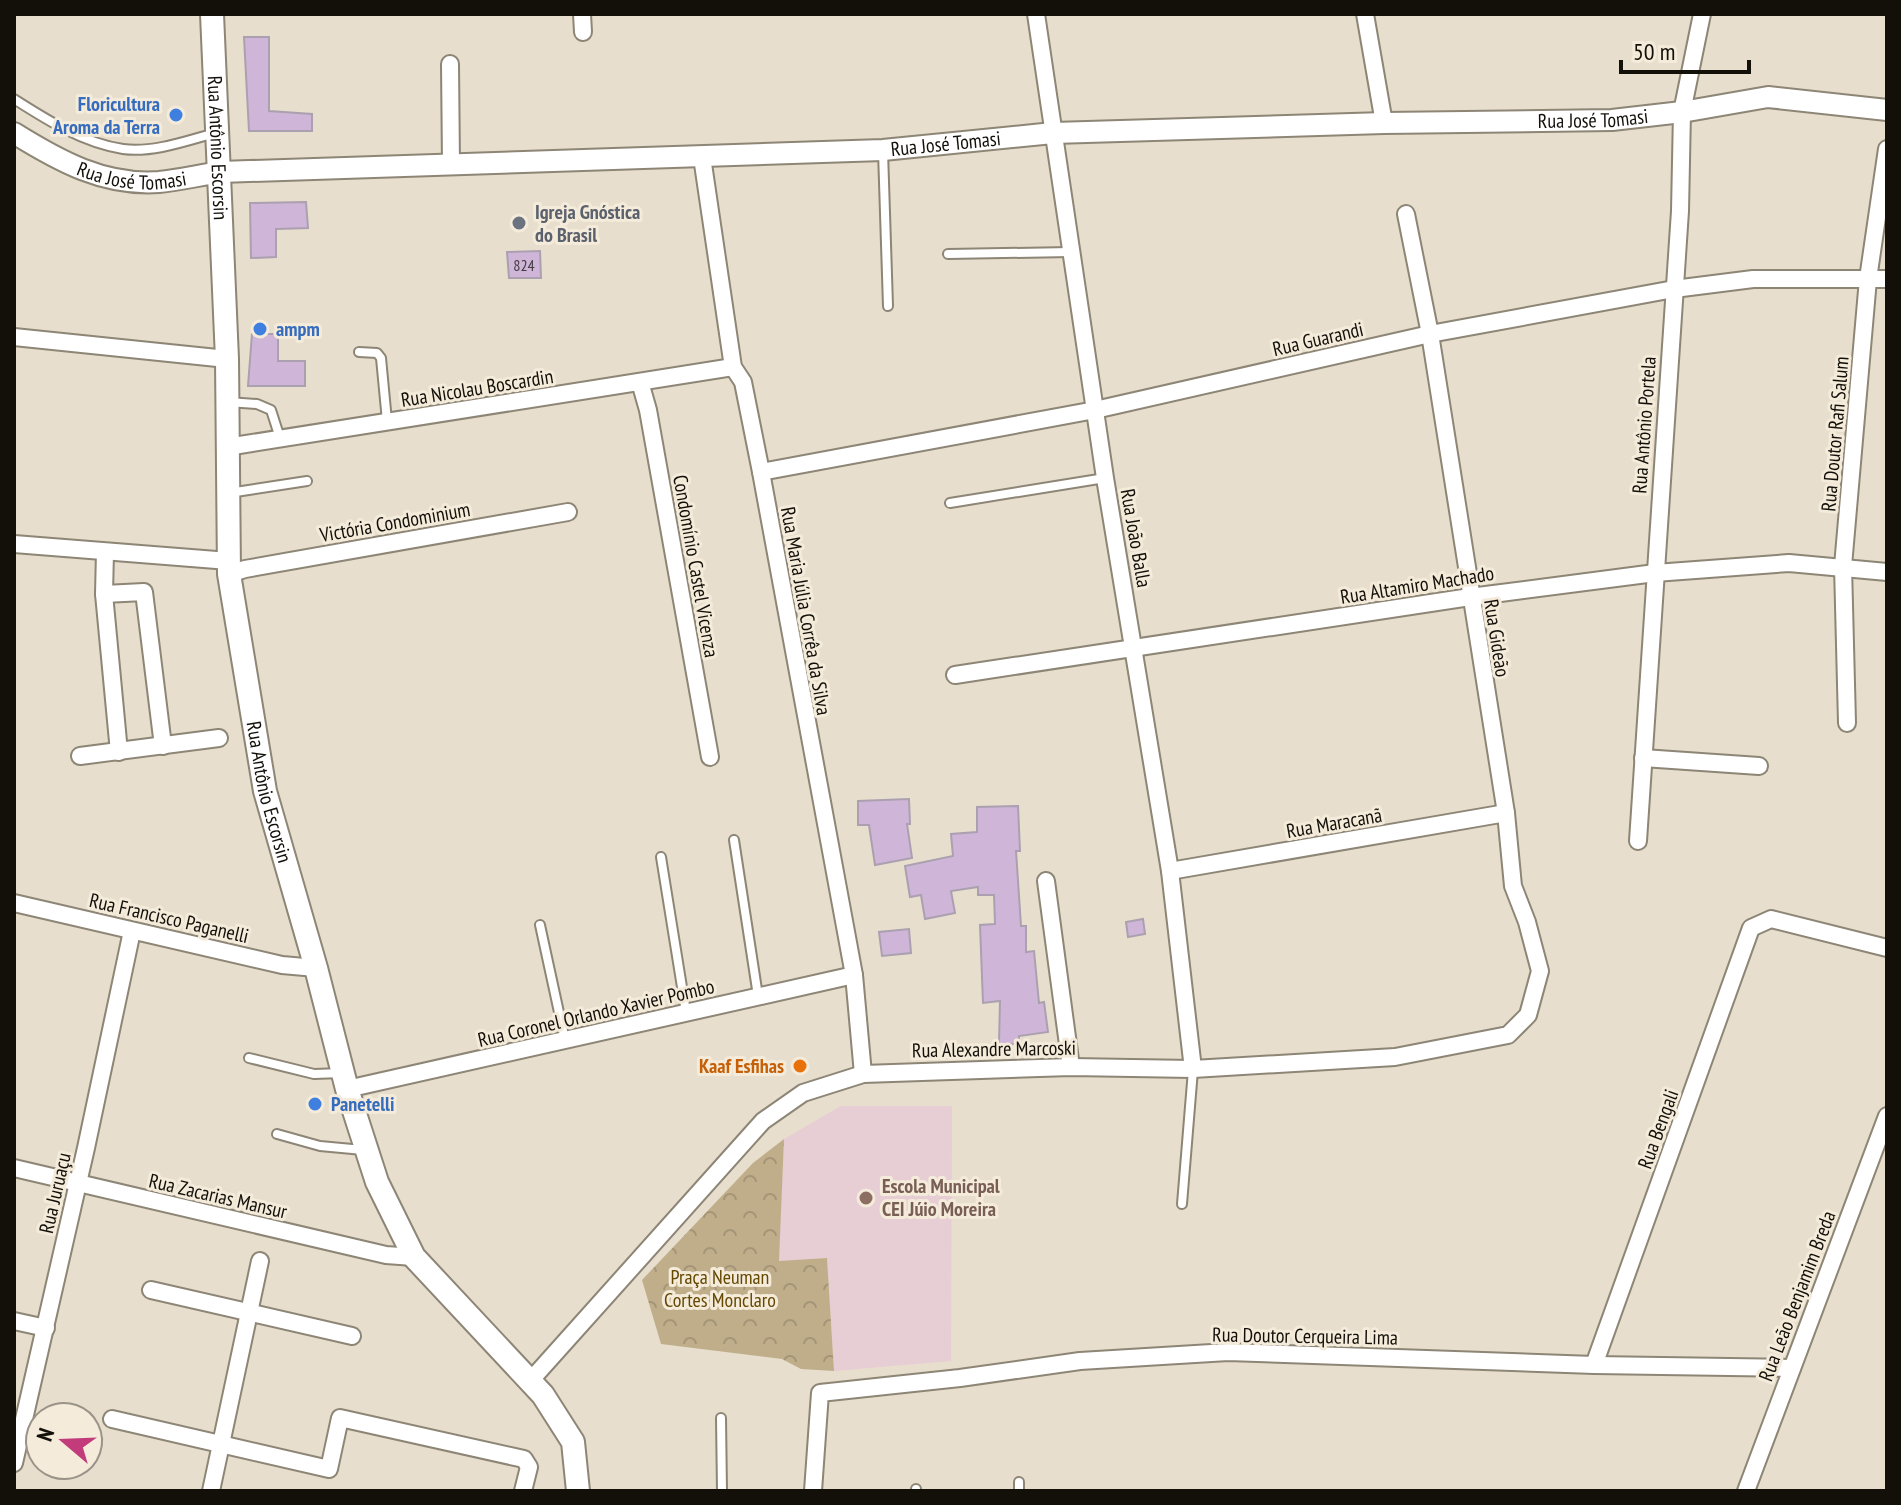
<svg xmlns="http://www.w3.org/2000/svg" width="1901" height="1505" font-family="'PT Sans Narrow',sans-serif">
<defs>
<pattern id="park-crowns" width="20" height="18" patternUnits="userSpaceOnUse" patternTransform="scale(2)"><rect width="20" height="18" fill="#c0ae8b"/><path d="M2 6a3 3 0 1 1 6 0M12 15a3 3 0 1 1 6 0" fill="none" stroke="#a49577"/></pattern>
</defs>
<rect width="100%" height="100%" fill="#e7decd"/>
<path fill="#e7cdd4" d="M841,1106H952L951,1361L834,1371L827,1258L778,1262L784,1139Z"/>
<path fill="url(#park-crowns)" d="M784,1139L779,1261L827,1258L834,1371L801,1369L782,1359L661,1344L642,1280L753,1163Z"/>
<g fill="#cfb6d9" stroke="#aba0b0" stroke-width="2">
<path d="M244,37H269V111L312,114V131H249Z"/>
<path d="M306,202L308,228L276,229V257L251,258L250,203Z"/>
<path d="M540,251L541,278H509L507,252Z"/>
<path d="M252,334H278V361H305V386H248Z"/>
<path d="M909,799L910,824H907L912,858L875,865L869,825H858V801Z"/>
<path d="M1018,806L1020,851H1016L1021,926H1026V952L1034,951L1039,1003L1044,1002L1048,1032L1019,1036V1044H999L1000,1001L983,1003L980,925L995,924L994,895H978V887L951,891L955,913L925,919L921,895L910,897L905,866L953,856L951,834L977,832V807Z"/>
<path d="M1143,919L1145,934L1128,937L1126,922Z"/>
<path d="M909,929L911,953L882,956L879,932Z"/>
</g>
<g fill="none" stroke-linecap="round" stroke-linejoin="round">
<g stroke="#8d8575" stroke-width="12">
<g id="service">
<path d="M14,99C47,120 83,143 123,149C153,153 186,141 215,133"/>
<path d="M883,151L888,306"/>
<path d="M948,254L1071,252"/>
<path d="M359,352L377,353L381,358L387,421"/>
<path d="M228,402L257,404L271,410L280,438"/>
<path d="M229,493L307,481"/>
<path d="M950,503L1105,478"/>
<path d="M734,840L758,996"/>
<path d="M661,857L686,1012"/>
<path d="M540,925L565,1040"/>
<path d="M249,1058L314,1074L342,1073"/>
<path d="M277,1134L320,1146L363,1150"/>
<path d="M1182,1204L1193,1070"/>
<path d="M721,1418L722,1491"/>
<path d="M916,1491V1489"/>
<path d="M1019,1491V1482"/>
</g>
</g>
<g stroke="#8d8575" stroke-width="20">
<g id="minor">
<path d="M582,14L583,32"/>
<path d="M1036,14L1105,478L1170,871L1193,1069"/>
<path d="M1365,14L1384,123"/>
<path d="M450,64L451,164"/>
<path d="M702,157L733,367L743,382L761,472L854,975L863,1074"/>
<path d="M14,337L227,359"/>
<path d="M640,382L648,410L710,757"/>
<path d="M227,447L733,367"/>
<path d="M761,472L1095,410L1430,334L1674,289L1753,279H1887"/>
<path d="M14,544L229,561"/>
<path d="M105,552L104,594L119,752"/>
<path d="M229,574L245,569L568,512"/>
<path d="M104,594L144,592L163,746"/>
<path d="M955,675L1470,597L1655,573L1789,563L1887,572"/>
<path d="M1847,723L1843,566L1868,279L1887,149"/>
<path d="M80,756L219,738"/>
<path d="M1643,758L1759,766"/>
<path d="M1638,841L1680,211L1682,112L1702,14"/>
<path d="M1170,871L1506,813"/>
<path d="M1046,881L1071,1067"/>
<path d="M14,903L282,965L316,968"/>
<path d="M347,1089L854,975"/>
<path d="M14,1168L386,1255L414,1257"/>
<path d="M151,1290L352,1336"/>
<path d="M14,1321L46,1328"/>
<path d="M1594,1365L1751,928L1771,919L1887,948"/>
<path d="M531,1380L763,1121L803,1093L863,1074L1071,1067L1193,1069L1395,1057L1508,1035L1528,1015L1540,971L1527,922L1513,886L1506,813L1430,334L1406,214"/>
<path d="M112,1419L329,1469L340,1418L524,1459L529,1467L523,1491"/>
<path d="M14,1463L86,1148L132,931"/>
<path d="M211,1491L260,1261"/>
<path d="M813,1491L820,1393L960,1378L1080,1361L1228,1352L1594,1365L1792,1368"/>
<path d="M1746,1491L1887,1116"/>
</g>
</g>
<g stroke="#8d8575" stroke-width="24">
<g id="tertiary">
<path id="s1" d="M14,133C59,161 104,186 159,182C180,180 200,175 221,172L883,150L1053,133L1384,123L1612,120L1682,112L1768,97L1887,110"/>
</g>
</g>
<g stroke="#8d8575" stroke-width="26">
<g id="secondary">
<path id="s2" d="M212,14L227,359L229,574L265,791L316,968L347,1089L377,1182L414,1257L543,1395L573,1442L578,1491"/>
</g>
</g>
<use href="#service" stroke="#fff" stroke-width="8"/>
<use href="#minor" stroke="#fff" stroke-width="16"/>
<use href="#tertiary" stroke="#fff" stroke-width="20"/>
<use href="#secondary" stroke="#fff" stroke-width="22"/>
</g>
<g fill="#3f7fe0" stroke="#f4ebda" stroke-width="3">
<circle cx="176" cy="115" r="8"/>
<circle cx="260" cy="329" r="8"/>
<circle cx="315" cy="1104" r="8"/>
</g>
<circle fill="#6b7280" stroke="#f4ebda" stroke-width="3" cx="519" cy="223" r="8"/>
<circle fill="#e8710a" stroke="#f4ebda" stroke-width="3" cx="800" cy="1066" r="8"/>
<circle fill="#8d6e63" stroke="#f4ebda" stroke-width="3" cx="866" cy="1198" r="8"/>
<g text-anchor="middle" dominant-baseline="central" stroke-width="6" stroke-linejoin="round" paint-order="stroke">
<g font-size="16" fill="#423a3e">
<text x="524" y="265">824</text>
</g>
<g font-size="20" font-weight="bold" fill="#366cbe" stroke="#f4ebda" text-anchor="start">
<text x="160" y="104" text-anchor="end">Floricultura<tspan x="160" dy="23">Aroma da Terra</tspan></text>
<text x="276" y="329">ampm</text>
<text x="331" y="1104">Panetelli</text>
</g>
<g font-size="20" fill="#13100a" stroke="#f4ebda">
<text stroke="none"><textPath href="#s1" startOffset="1592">Rua José Tomasi</textPath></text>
<text stroke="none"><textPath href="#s1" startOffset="944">Rua José Tomasi</textPath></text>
<text stroke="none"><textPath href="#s2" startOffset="134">Rua Antônio Escorsin</textPath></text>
<text stroke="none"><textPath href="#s1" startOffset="128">Rua José Tomasi</textPath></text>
<text transform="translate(1318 339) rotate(-13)">Rua Guarandi</text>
<text transform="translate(477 388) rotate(-9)">Rua Nicolau Boscardin</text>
<text transform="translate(1644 425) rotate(-86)">Rua Antônio Portela</text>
<text transform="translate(1835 434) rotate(-85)">Rua Doutor Rafi Salum</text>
<text transform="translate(395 522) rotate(-10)">Victória Condominium</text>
<text transform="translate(1136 538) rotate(80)">Rua João Balla</text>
<text transform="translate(696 566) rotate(80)">Condomínio Castel Vicenza</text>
<text transform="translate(1417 585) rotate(-9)">Rua Altamiro Machado</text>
<text transform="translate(806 611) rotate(80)">Rua Maria Júlia Corrêa da Silva</text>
<text transform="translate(1497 638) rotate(81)">Rua Gideão</text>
<text stroke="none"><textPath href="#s2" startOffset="782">Rua Antônio Escorsin</textPath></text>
<text transform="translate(1334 823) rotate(-10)">Rua Maracanã</text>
<text transform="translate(169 918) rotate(13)">Rua Francisco Paganelli</text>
<text transform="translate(596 1013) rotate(-13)">Rua Coronel Orlando Xavier Pombo</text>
<text transform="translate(994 1049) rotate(-1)">Rua Alexandre Marcoski</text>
<text transform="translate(1658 1129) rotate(-70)">Rua Bengali</text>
<text transform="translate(55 1193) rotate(-77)">Rua Juruaçu</text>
<text transform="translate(218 1196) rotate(13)">Rua Zacarias Mansur</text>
<text transform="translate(1797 1296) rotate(-69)">Rua Leão Benjamim Breda</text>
<text transform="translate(1305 1336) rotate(1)">Rua Doutor Cerqueira Lima</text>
</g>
<g font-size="20" font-weight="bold" fill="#5b616d" stroke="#f4ebda" text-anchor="start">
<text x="535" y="212">Igreja Gnóstica<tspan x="535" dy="23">do Brasil</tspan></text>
</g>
<g font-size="20" font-weight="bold" fill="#c56008" stroke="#f4ebda" text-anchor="end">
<text x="784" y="1066">Kaaf Esfihas</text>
</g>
<g font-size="20" font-weight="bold" fill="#785e54" stroke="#f4ebda" text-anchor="start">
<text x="882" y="1186">Escola Municipal<tspan x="882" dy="23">CEI Júio Moreira</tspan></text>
</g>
<g font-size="20" fill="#644802" stroke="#f4ebda">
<text x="720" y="1277">Praça Neuman<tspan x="720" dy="23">Cortes Monclaro</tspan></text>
</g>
</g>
<rect width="1901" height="1505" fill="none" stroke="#13100a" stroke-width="32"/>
<g transform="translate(64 1441) rotate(289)"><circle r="38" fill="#f4ebda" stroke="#9a9387" stroke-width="2"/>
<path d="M0-6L14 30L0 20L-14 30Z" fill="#c23b7a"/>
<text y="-12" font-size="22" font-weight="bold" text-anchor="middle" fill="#13100a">N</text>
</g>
<path d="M1621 60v12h128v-12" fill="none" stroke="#13100a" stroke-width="4"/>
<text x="1633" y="60" font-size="24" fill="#13100a" stroke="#f4ebda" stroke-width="6" paint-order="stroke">50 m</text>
</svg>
